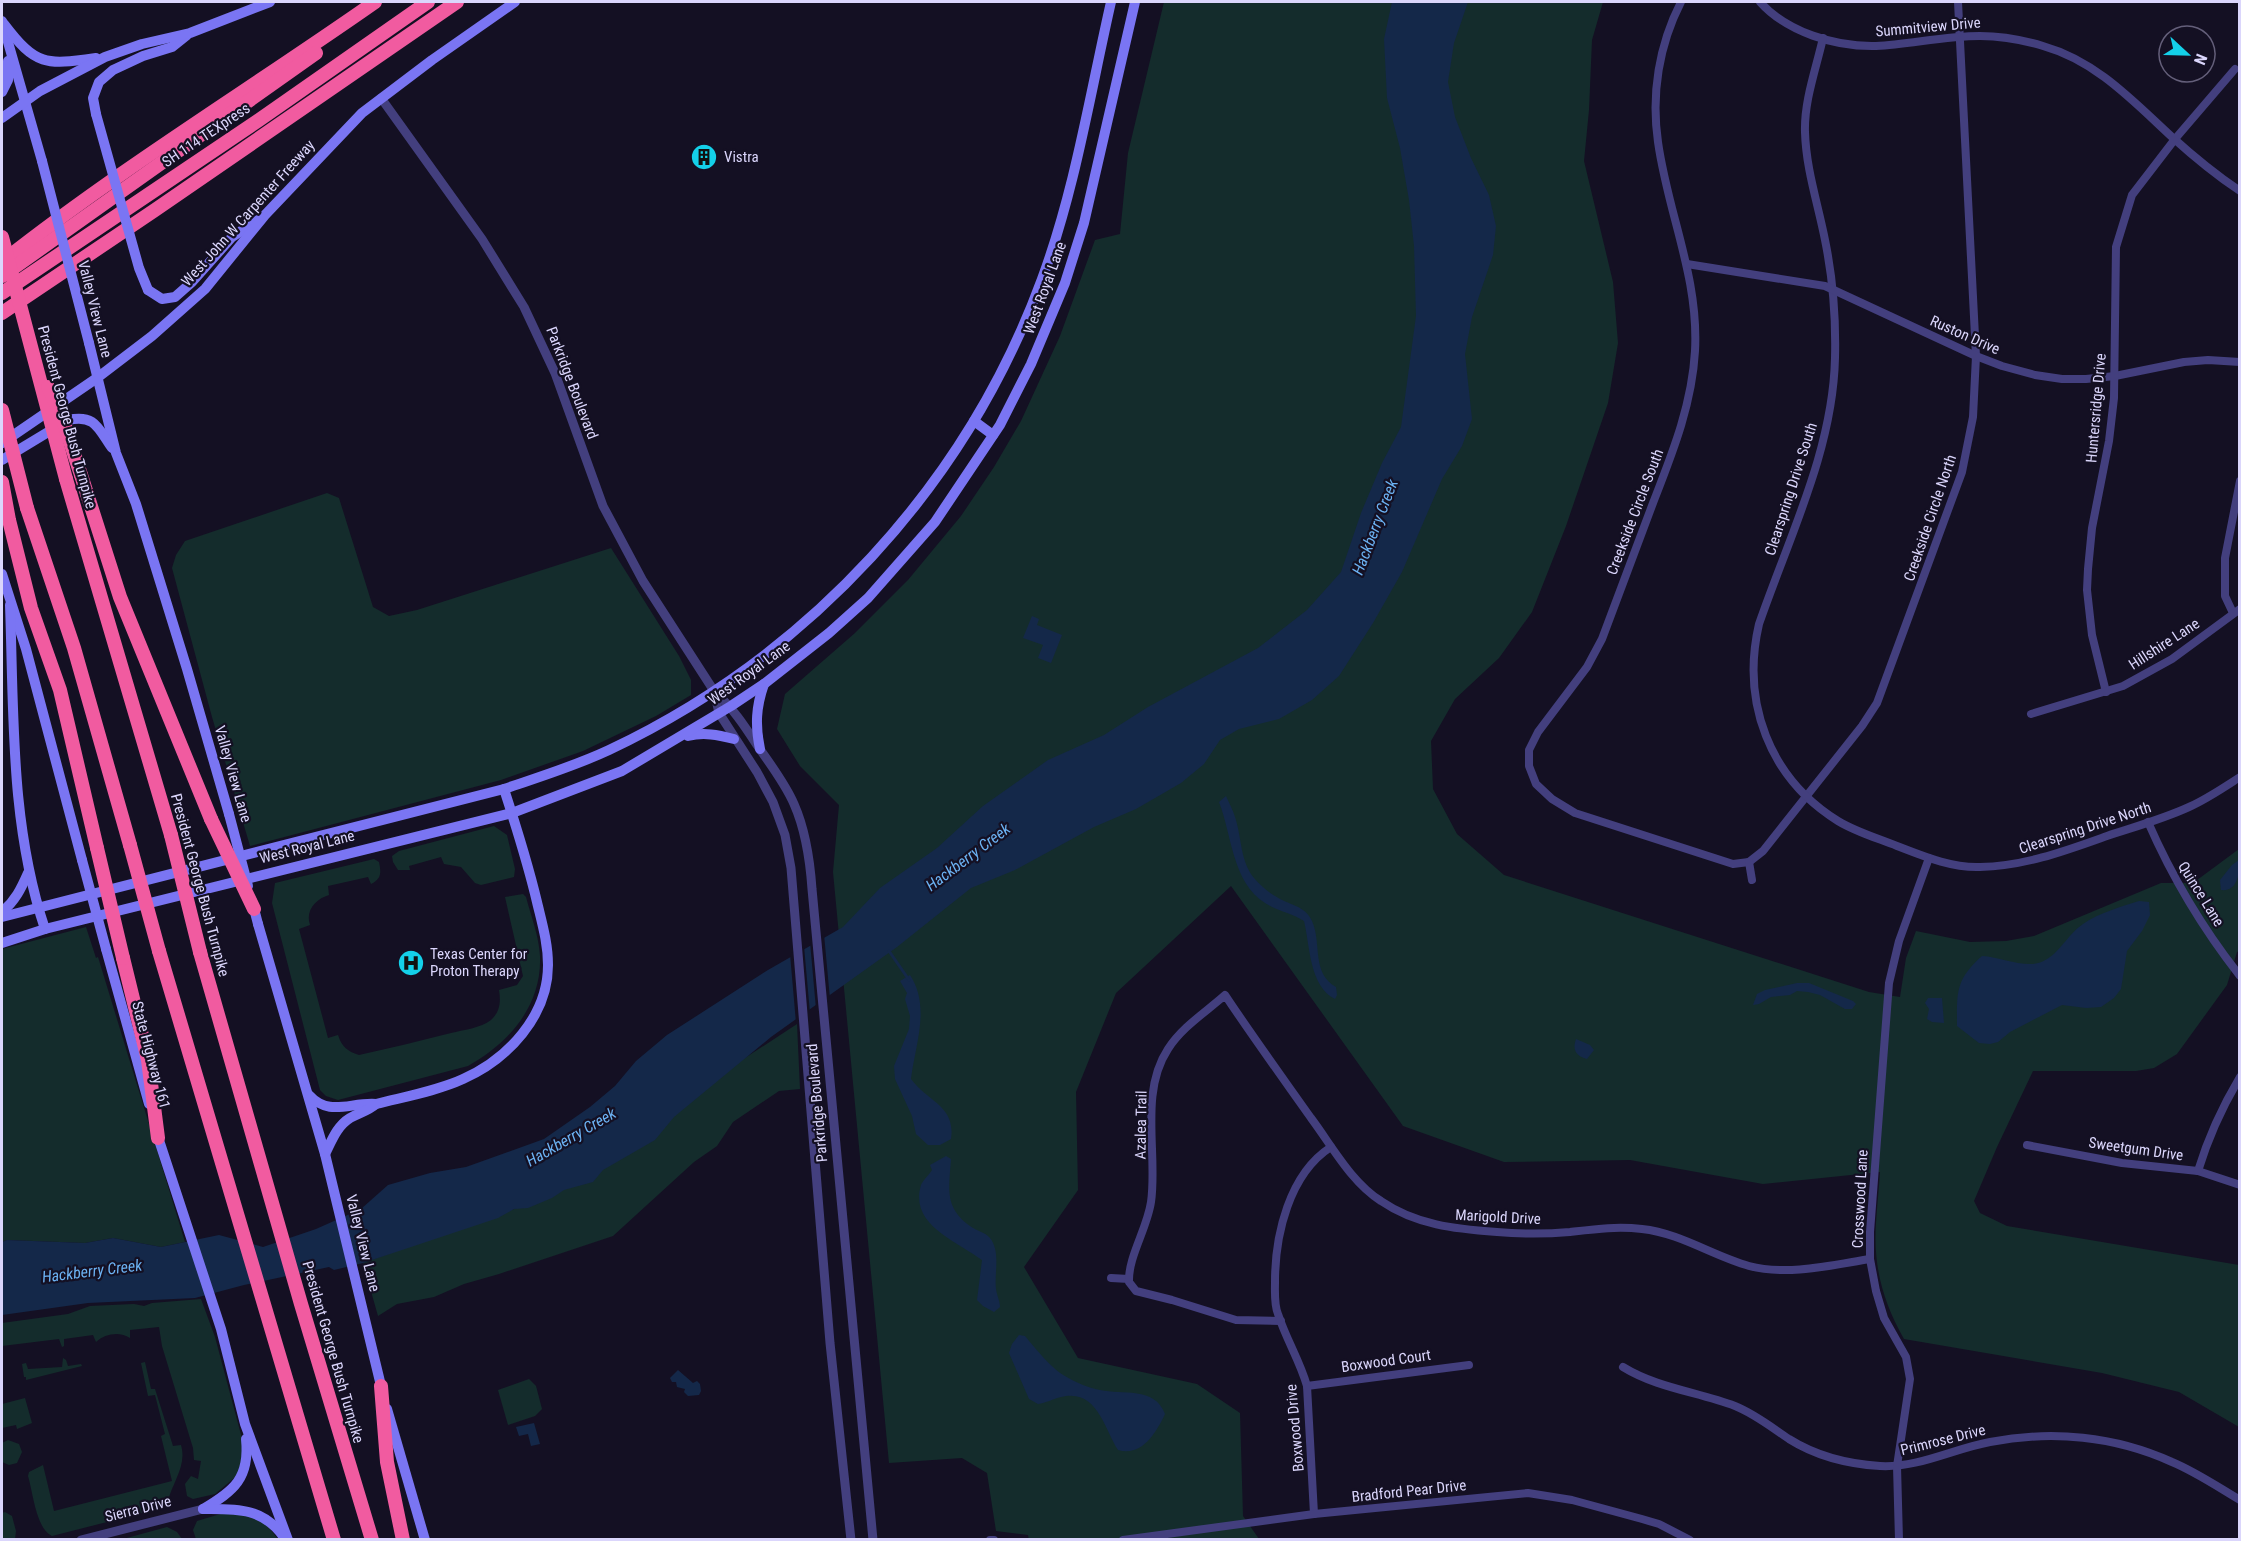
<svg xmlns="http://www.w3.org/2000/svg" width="2241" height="1541" font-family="'Roboto Condensed',sans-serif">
<rect width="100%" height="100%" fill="#141023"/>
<g fill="#142c2c">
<path d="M1164,2H1603L1592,40L1589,110L1584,161L1613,282L1618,343L1608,403L1566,526L1532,612L1499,658L1455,699L1431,741L1433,789L1457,834L1504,875L1869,992L1900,997L1906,958L1916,931L1970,942L2006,941L2034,936L2161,883H2193L2239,849V951L2237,952L2227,985L2177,1054L2154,1068L2136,1071H2033L1997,1147L1974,1201L1980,1213L2007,1226L2239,1265V1427L2179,1392L2102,1373L1904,1339C1883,1302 1873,1266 1876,1223C1877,1206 1879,1189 1880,1172L1763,1184L1630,1160L1504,1162L1403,1126L1231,886L1116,993L1076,1092L1078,1190L1024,1267L1078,1358L1197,1384L1240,1413L1243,1516L1259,1539L1029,1540L1028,1535L996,1531L987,1473L962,1458L889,1463L833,872L839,805L800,766L777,729L785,694L855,633L908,580L961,516L994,467L1021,421L1060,336L1095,240L1120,234L1128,153Z"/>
<path d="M327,493L339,498L373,607L389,616L417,610L611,548L679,656L691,680V695L656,716L583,751L501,780L250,846L212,717L172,568L176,555L185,541Z"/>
<path d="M494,826L507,835L515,869L514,877L481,885L475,883L461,867L444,864L441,857L409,866L410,870H398L393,862L392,856L399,851Z"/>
<path d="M374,859L379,862C381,872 382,879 371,884L368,877L328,886L329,895C316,899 305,910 310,925L299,929L328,1038L338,1035C342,1047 347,1051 359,1055C390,1048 420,1041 451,1033C463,1030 481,1028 491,1020C500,1012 501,1002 499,990L517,985L523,976L505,897L523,894L526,897C531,916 539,936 540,956C542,1006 509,1043 468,1066L338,1100L326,1096L320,1090L272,903L275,883Z"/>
<path d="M86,927L96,958L98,957L185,1242L161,1247L113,1238L85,1243L7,1240L2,1242V949Z"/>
<path d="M797,1024L800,1089L779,1091L733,1122L717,1146L694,1162L613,1236L499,1274L464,1284L434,1297L397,1304L378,1316L363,1263L514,1209Z"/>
<path d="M201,1299L215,1337L244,1446L239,1474L215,1494L193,1499L187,1496L185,1484L191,1476L198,1479L201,1461L194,1460L193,1448L162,1346L159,1327L130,1330V1338C119,1331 105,1334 96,1342L93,1335L64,1339V1346L62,1347L59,1339L2,1346V1323L68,1314L90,1306L134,1304L144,1306L152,1303Z"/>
<path d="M63,1358L66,1360L68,1366L81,1364L82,1366L26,1380V1377H24L22,1364L26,1363L28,1369L62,1367Z"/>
<path d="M145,1362L151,1389H155L173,1446L181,1445C187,1466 173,1481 168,1501L165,1506L158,1509L52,1536C36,1529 33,1492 28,1476L29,1472L43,1465L54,1511L172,1481L161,1436L165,1434L155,1395L148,1396L141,1363Z"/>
<path d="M529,1379L536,1386L542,1409L535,1416L508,1425L498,1390Z"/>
<path d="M25,1398L32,1423L17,1429L16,1425L2,1428V1404Z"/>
<path d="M8,1440L19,1444L22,1452L17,1463L9,1465L2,1462V1443Z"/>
<path d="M5,1512L12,1516L16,1531L15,1539H2V1513Z"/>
<path d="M227,1512L261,1518L278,1539H196L193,1530L197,1521Z"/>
<path d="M167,1527L177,1532L182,1539H123Z"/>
</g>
<g fill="#142849">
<path d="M1392,2H1468L1454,43L1448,82L1455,117L1471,158L1489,195L1496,226L1493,255L1472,317L1465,354L1472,419L1462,446L1442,479L1402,572L1373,623L1339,676L1312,700L1279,719L1239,729L1220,740L1204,764L1181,783L1136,809L1094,827L1015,870L971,888L897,947L771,1037L674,1117L655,1140L603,1170L593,1182L564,1190L552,1198L528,1208L514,1209L498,1218L363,1263L334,1270L329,1267L244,1285L195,1298L88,1303L2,1315V1242L7,1240L85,1243L113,1238L161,1247L219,1235L263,1247L316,1229L361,1209L388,1185L430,1173L466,1167L544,1139L590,1107L615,1086L636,1061L667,1035L768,970L843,927L880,888L937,848L983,806L1048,760L1104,735L1148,707L1258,648L1307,610L1341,572L1361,513L1382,463L1401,427L1416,316L1414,246L1409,200L1400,148L1387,98L1384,39Z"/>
<path d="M1032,616L1039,619L1037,625L1062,635L1051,663L1038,658L1043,645L1023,638Z"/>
<path d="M1226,796C1229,803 1233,810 1235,817C1242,838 1240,861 1254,878C1260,885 1268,892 1275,896C1288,905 1305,905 1312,921C1322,943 1311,973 1336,987L1337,995L1335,999C1309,986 1310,945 1304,921C1292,913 1277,911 1265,903C1232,882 1232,835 1219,802Z"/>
<path d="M2239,860C2240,872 2238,892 2221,890L2220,880L2232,865Z"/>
<path d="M2139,901L2149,902L2150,915L2142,931L2127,951L2121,989L2114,998L2101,1007L2086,1008L2062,1005L2010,1032L1998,1042L1990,1044L1979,1043L1957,1026C1957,993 1955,980 1982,956C1999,957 2016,965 2033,964C2056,962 2065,936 2083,924C2099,913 2120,907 2139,901Z"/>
<path d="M910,975C931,1007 915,1045 911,1079C928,1102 956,1106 951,1139L940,1145H928L916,1134L912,1116L895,1079L894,1066L909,1029L910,1016L905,999L907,993L900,981Z"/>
<path d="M1797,983H1809L1853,1001L1856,1004L1852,1009H1845L1820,995L1808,992L1797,991L1790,995L1771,997L1759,1004L1753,1005L1757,994L1765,990Z"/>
<path d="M1928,998H1942L1944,1023L1932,1022L1927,1019L1929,1009L1925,1003Z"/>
<path d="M1576,1039L1590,1045L1594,1050L1587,1059C1576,1056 1572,1050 1576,1039Z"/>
<path d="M946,1156L951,1159C949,1189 944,1207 970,1226C977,1231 985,1232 990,1238C1001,1252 994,1273 996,1289C997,1296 1000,1301 1000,1307L994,1312L983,1306L977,1300L982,1260C957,1241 909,1225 921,1185C923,1180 929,1175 932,1170L930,1165Z"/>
<path d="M1019,1335L1025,1336C1035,1348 1052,1369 1065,1376C1075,1382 1088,1388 1100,1390C1122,1395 1155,1386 1165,1414C1156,1433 1142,1457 1118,1450C1104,1428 1097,1388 1061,1397C1053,1399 1046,1403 1038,1404L1029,1399L1009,1353L1012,1344Z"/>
<path d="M678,1370L693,1383L697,1381L700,1384L701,1391L699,1395L688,1396L684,1392L685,1389L677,1387L676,1382H672L670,1378Z"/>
<path d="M534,1423L540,1444L531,1446L528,1434L519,1436L516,1427Z"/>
</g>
<g fill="#141023">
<path d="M824,934L830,999L816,1009L810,942Z"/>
<path d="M804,946L810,1013L796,1023L790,954Z"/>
</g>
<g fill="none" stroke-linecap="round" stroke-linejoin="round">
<path stroke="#142849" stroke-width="3" d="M889,951L909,980"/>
<g stroke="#433f7e" stroke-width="8">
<path d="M1681,2C1659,45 1651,94 1658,142C1668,214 1699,277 1695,351C1692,405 1672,454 1653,503C1636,548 1619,594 1602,639L1587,667L1538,732L1529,750V766L1536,784L1552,799L1575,813L1733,864L1749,862L1763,851L1862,726L1877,703L1962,472L1973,417L1976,356L1958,2"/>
<path d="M1760,2C1787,32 1835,47 1876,46C1911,44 1945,36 1980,36C2001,36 2023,40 2043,46C2096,61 2132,100 2172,137C2193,156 2216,175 2240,191"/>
<path d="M1823,38C1816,69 1804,101 1805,132C1806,169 1818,204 1825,240C1833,279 1836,318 1835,358C1833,450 1789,537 1759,624C1741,702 1769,778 1838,821C1856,832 1877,838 1897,846C1923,856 1951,868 1980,867C2025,866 2065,851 2107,836C2134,827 2163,819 2189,807C2207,799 2223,788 2240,777"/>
<path d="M1687,264L1825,286L1976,356L2002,366L2035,375L2062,379H2086L2115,376L2184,362L2208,360L2240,362"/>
<path d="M2233,613L2225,596V558L2240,481"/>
<path d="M2106,692L2092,635L2087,590L2088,569L2092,528L2109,441L2114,398L2116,247L2132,195L2175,139L2235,69"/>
<path d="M2031,714L2123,686L2172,659L2240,609"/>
<path d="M2148,822C2172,877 2203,929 2240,976"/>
<path d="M1749,862L1752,880"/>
<path d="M2027,1145L2122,1163L2198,1171L2240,1185"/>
<path d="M2198,1171C2208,1138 2222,1107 2240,1077"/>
<path d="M1111,1278L1129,1279"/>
<path d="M1281,1321L1236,1320L1172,1300L1136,1291L1129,1282C1128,1257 1147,1229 1151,1202C1158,1154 1139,1093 1168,1049C1182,1027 1206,1012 1225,995C1253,1037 1282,1077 1311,1118C1332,1146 1351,1182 1381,1201C1416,1225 1455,1229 1497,1232C1521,1234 1546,1234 1570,1232C1595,1229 1617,1226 1642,1229C1680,1233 1713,1256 1749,1266C1788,1276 1832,1265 1870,1259"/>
<path d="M1623,1367C1657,1388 1698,1392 1735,1406C1755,1414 1771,1427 1789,1439C1816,1456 1848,1464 1880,1466C1919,1468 1952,1449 1990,1442C2052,1430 2115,1436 2172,1462C2196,1472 2218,1487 2240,1500"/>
<path d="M1307,1386L1469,1365"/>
<path d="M1314,1514L1307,1386C1300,1361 1286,1339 1278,1314C1274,1305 1275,1291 1275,1282C1275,1235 1289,1174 1331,1147"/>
<path d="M990,1540H994"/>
<path d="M1123,1540L1314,1514L1528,1493L1572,1500L1642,1519L1659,1524L1690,1540"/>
<path d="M1899,1540L1897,1466L1910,1379L1906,1357L1884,1318L1876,1291L1870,1259V1232L1889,983L1899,941L1929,858"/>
</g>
<g stroke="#433f7e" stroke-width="9">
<path d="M381,98L482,239L524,307L555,373L603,506L643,581L714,691C732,707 744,725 757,745C770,764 785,783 794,804C806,831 810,860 812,889L873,1540"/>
<path d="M714,691L719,713L757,772L773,802L785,835L791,868L830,1343L851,1540"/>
<path d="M81,1540L203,1509"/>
</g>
<g stroke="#7a75f3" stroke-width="10">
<path d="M2,21L42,161"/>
<path d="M4,24C36,66 45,65 96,58"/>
<path d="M2,92L8,80V61"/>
<path d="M96,114L93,98L99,82L113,70L143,56L172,47L187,35"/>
<path d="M2,118L40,91L105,57L142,44L190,33L270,2"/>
<path d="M148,290L162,299L175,297L192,282L232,237L258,220"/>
<path d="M89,343L116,453L136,504L187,669L229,814"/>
<path d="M974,421L993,435"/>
<path d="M2,443L97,378L152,336L205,289L265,215L362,113L432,60L515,2"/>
<path d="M2,460L68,420C95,414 98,428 112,448"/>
<path d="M2,574L26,649L82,860"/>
<path d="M10,605C14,714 10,825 45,929"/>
<path d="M688,736C704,732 718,735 734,739"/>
<path d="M760,749C755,725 756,707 764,684"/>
<path d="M2,912C15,901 21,889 28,873"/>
<path d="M2,917L504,789C539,777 575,766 609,750C808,656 966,486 1042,279C1075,190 1090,94 1111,2"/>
<path d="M258,924L325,1154L383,1394"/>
<path d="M2,943L45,929L512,813L622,771L731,706L764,684L829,633L868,598L935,522L1000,425L1031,364L1065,283L1084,223L1135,2"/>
<path d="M106,949L149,1104"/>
<path d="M309,1095C329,1117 350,1102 376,1104C403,1097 437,1091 463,1079C508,1059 548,1016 548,965C548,943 542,923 537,902C528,864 516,826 504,789"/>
<path d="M156,1131L221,1329L245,1424L288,1540"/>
<path d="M325,1154C332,1140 337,1126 350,1118C359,1113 368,1111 376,1104"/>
<path d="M387,1409L425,1540"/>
<path d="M203,1509C234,1491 250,1478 246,1439"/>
<path d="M203,1509C235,1509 262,1507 283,1536"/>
</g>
<g stroke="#f15ba0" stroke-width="14">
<path d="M2,262C121,168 251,89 375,2"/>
<path d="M2,276L316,53"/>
<path d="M2,293L259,120L428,2"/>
<path d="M2,313L155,210L457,2"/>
<path d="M81,475L120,597L211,819"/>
<path d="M66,479L171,835"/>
<path d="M2,482L9,520L31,608L60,690L97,848"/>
<path d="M27,508L74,648L130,845"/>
<path d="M159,951L334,1540"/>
<path d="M200,952L301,1304L372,1540"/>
<path d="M123,958L148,1060L158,1138"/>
<path d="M381,1386L387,1462L403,1540"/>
</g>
<g stroke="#7a75f3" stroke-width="10">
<path d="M96,114L139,268L148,290"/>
<path d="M42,161L89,343"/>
<path d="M229,814L248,886"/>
<path d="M82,860L106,949"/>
<path d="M252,901L258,924"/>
</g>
<g stroke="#f15ba0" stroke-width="14">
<path d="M2,237L66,479"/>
<path d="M48,387L61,414L81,475"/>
<path d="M2,410L27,508"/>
<path d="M211,819L254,909"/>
<path d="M171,835L200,952"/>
<path d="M130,845L159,951"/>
<path d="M97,848L123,958"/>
</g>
</g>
<defs>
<g id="building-disc" transform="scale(1.35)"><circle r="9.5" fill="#14d0e9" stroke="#141023"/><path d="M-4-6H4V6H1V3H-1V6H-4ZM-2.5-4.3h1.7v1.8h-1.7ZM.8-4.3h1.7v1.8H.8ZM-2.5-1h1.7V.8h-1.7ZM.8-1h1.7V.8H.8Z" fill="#111"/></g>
<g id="hospital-disc" transform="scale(1.35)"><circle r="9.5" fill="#14d0e9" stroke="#141023"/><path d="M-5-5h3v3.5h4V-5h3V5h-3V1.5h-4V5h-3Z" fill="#111"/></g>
</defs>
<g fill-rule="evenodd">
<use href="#building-disc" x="704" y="157"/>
<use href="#hospital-disc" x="411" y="963"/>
</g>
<g text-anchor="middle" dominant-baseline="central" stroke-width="4.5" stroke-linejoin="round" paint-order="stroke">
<g font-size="15" fill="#dbd6fc" stroke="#141023">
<text transform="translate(1928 27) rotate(-5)">Summitview Drive</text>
<text transform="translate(206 135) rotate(-34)">SH 114 TEXpress</text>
<text transform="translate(248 213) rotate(-48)">West John W Carpenter Freeway</text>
<text transform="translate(1045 288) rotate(-70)">West Royal Lane</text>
<text transform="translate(95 309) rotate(76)">Valley View Lane</text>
<text transform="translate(1965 335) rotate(24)">Ruston Drive</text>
<text transform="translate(572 383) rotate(69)">Parkridge Boulevard</text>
<text transform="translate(2096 408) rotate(-85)">Huntersridge Drive</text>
<text transform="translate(67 417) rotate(75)">President George Bush Turnpike</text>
<text transform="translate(1791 489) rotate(-72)">Clearspring Drive South</text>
<text transform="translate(1635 512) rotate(-69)">Creekside Circle South</text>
<text transform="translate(1930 518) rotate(-71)">Creekside Circle North</text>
<text transform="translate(2164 644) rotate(-33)">Hillshire Lane</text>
<text transform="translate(749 673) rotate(-36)">West Royal Lane</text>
<text transform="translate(233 774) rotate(74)">Valley View Lane</text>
<text transform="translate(2085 828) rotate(-18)">Clearspring Drive North</text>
<text transform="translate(307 847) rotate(-14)">West Royal Lane</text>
<text transform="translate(200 885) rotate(75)">President George Bush Turnpike</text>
<text transform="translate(2201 894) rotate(58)">Quince Lane</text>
<text transform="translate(151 1055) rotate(75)">State Highway 161</text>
<text transform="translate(817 1103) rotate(-95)">Parkridge Boulevard</text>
<text transform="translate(1141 1125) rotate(-89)">Azalea Trail</text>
<text transform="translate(2136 1149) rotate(8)">Sweetgum Drive</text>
<text transform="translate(1860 1199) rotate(-87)">Crosswood Lane</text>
<text transform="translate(1498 1217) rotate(3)">Marigold Drive</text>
<text transform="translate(363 1243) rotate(76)">Valley View Lane</text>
<text transform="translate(333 1352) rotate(74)">President George Bush Turnpike</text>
<text transform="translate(1386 1361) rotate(-8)">Boxwood Court</text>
<text transform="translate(1295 1428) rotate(-95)">Boxwood Drive</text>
<text transform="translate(1943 1440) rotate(-14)">Primrose Drive</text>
<text transform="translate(1409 1491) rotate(-6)">Bradford Pear Drive</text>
<text transform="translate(138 1509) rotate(-14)">Sierra Drive</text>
</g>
<g font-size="15" fill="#dbd6fc" stroke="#141023" text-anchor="start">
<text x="724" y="157">Vistra</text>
<text x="430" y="954">Texas Center for<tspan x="430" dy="17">Proton Therapy</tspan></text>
</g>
<g font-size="16" font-style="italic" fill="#6cb2f3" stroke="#141023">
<text transform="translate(1375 527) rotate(-69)">Hackberry Creek</text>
<text transform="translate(968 857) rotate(-37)">Hackberry Creek</text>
<text transform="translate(571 1137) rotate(-30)">Hackberry Creek</text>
<text transform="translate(92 1271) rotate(-7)">Hackberry Creek</text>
</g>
</g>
<rect width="2241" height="1541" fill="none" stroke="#dbd6fc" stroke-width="6"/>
<g transform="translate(2187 54) rotate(112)"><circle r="28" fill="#141023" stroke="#645f7a" stroke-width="1.5"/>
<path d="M0-4.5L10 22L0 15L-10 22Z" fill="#14d0e9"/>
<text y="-9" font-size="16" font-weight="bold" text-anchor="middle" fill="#dbd6fc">N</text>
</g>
</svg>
